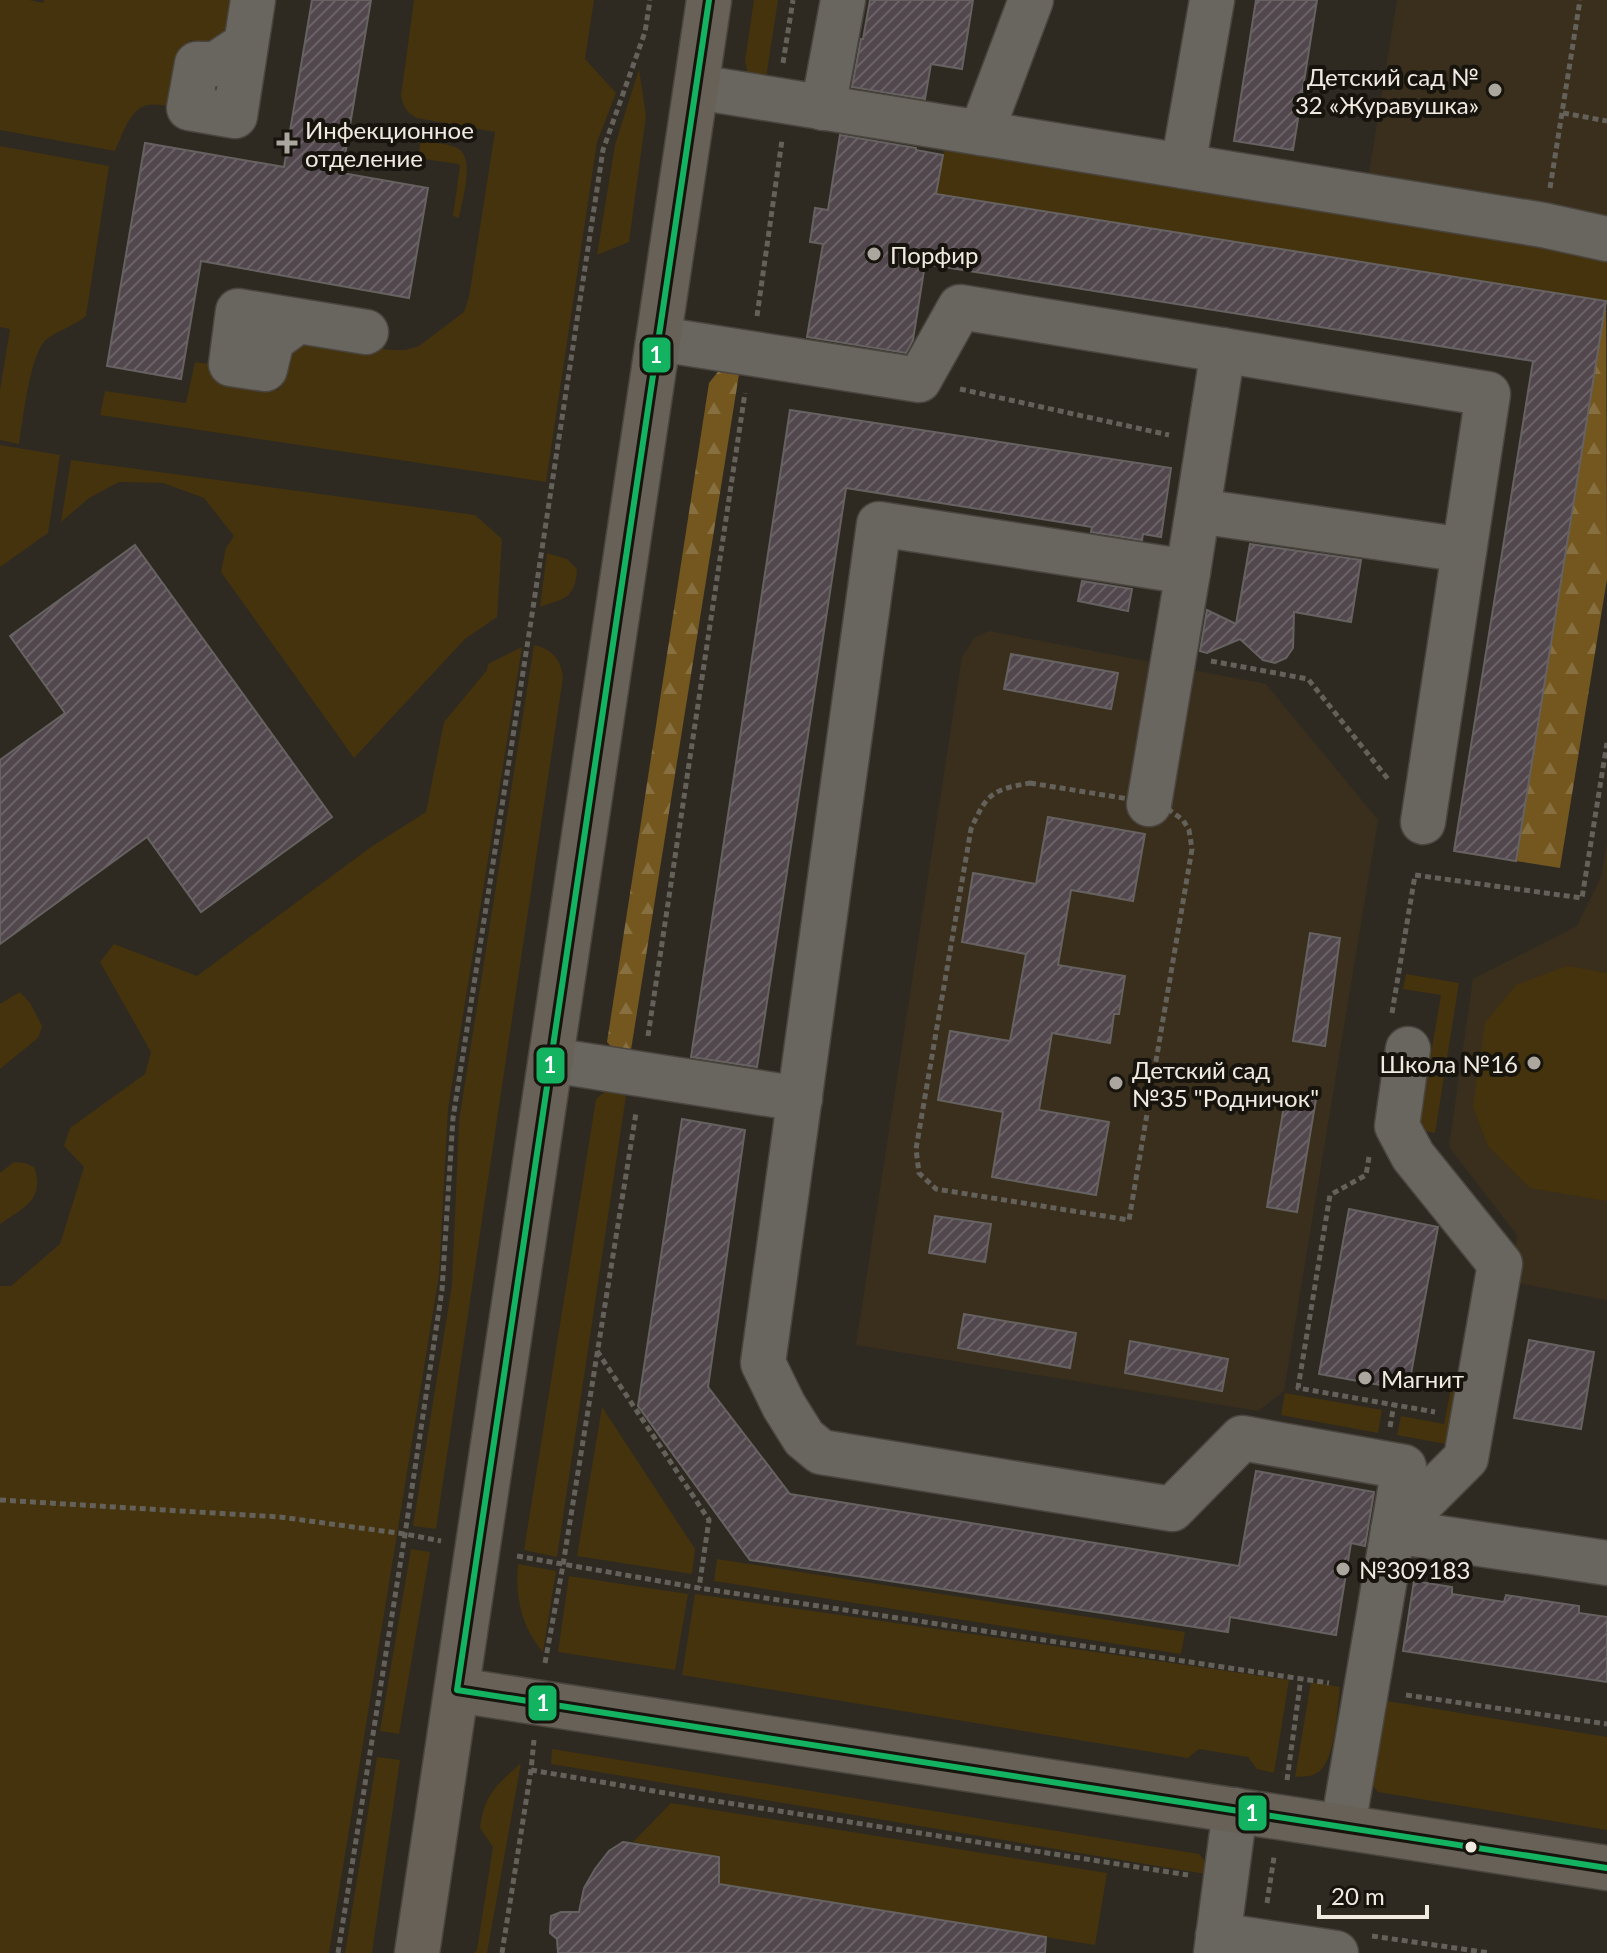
<svg xmlns="http://www.w3.org/2000/svg" width="1607" height="1953" font-family="Lato,sans-serif">
<defs>
<pattern id="forest-firs" width="22" height="20" patternUnits="userSpaceOnUse" patternTransform="scale(2)"><rect width="22" height="20" fill="#73571f"/><path d="M5 1l3.5 6h-7zM16 11l3.5 6h-7z" fill="#876f3f"/></pattern>
<pattern id="building-hatch" width="6" height="6" patternUnits="userSpaceOnUse" patternTransform="scale(2)"><rect width="6" height="6" fill="#51474d"/><path d="M-1 1l2-2M0 6l6-6M5 7l2-2" fill="none" stroke="#6a6266"/></pattern>
</defs>
<rect width="100%" height="100%" fill="#2e2a22"/>
<g fill="#3a2f1d">
<path d="M1397,0H1607V218L1368,179Z"/>
<path d="M989,631L1266,684L1378,820L1284,1391L1258,1411L856,1345L962,657L974,638Z"/>
<path d="M1607,842V1300L1512,1282L1517,1235L1449,1147L1473,979L1577,926L1601,877Z"/>
</g>
<g fill="#44330c">
<path d="M0,0H29L43,3L44,0H247L237,34L206,43L190,40L180,108C170,107 158,103 148,105C130,108 122,136 115,151L0,130Z"/>
<path d="M414,0H594L585,59L616,93L597,142L546,482L100,415L105,391L186,403L195,362L216,365V377L220,383L278,390C291,379 285,357 295,343L370,347L391,350H405L419,346L464,312L469,297L495,132L417,118C406,113 404,107 401,96Z"/>
<path d="M754,0H778L764,91L748,74L745,61Z"/>
<path d="M639,69L646,116L629,242L597,255L615,145Z"/>
<path d="M421,141C432,143 449,143 459,149C475,160 462,201 459,218L453,216L460,166L458,164L418,158Z"/>
<path d="M945,143L1607,250V302L936,194Z"/>
<path d="M0,146L109,166L86,316C74,326 59,330 47,339C30,352 23,421 19,444L0,440V390L10,329L0,327Z"/>
<path d="M0,445L60,455L48,533L0,567Z"/>
<path d="M71,460L475,515L502,539L497,617L465,639L354,758L221,572L226,548L234,536L204,498L163,483L119,482L89,498L61,522Z"/>
<path d="M547,553L567,559L577,569C575,599 565,598 540,607Z"/>
<path d="M534,645C552,649 561,659 563,677L436,1529L413,1526L452,1285L459,1121Z"/>
<path d="M522,647L448,1109L439,1275L329,1953H0V1286H11L60,1244L84,1167L64,1146L70,1128L145,1074L151,1052L100,962L114,944L197,976L371,847L426,812L444,722L487,670L488,664Z"/>
<path d="M1567,966L1607,973V1201L1530,1188L1488,1146L1473,1107L1485,1023L1516,985Z"/>
<path d="M1406,974L1459,983L1435,1133L1418,1130L1441,995L1403,989Z"/>
<path d="M20,992L30,1003L42,1026L38,1038L0,1069V1004Z"/>
<path d="M627,1089L557,1557L524,1550L596,1099L606,1091Z"/>
<path d="M14,1162L25,1163L34,1167C46,1199 22,1209 0,1224V1173Z"/>
<path d="M1454,1373L1468,1376L1451,1445L1397,1435L1401,1416L1444,1424Z"/>
<path d="M1285,1393L1382,1410L1378,1433L1281,1415Z"/>
<path d="M602,1407L695,1549L692,1574L577,1556Z"/>
<path d="M411,1549L430,1552L399,1734L380,1731Z"/>
<path d="M717,1559L1185,1632L1181,1654L714,1581Z"/>
<path d="M518,1564L556,1571L543,1652C521,1627 515,1596 518,1564Z"/>
<path d="M569,1576L688,1594L675,1670L558,1652Z"/>
<path d="M695,1594L1289,1680L1274,1773L1257,1769L1248,1757L1199,1749L1188,1758L682,1675Z"/>
<path d="M1311,1682L1340,1687C1337,1708 1336,1766 1315,1774C1310,1777 1301,1776 1295,1777Z"/>
<path d="M1375,1699L1607,1737V1830L1378,1792L1369,1781Z"/>
<path d="M552,1749L1199,1854L1206,1862L1205,1874L551,1764Z"/>
<path d="M377,1757L400,1760L372,1953H345Z"/>
<path d="M521,1763L487,1953H474L477,1950L493,1847L480,1828C484,1794 497,1785 521,1763Z"/>
<path d="M671,1803L1107,1873L1095,1945L719,1884V1857L633,1842Z"/>
</g>
<g fill="url(#forest-firs)">
<path d="M1606,301L1607,579L1560,868L1516,861Z"/>
<path d="M740,368L630,1056L616,1052L607,1042L709,383L720,369Z"/>
</g>
<g fill="url(#building-hatch)" stroke="#666261" stroke-width="2">
<path d="M312,0H371L342,173L428,188L409,298L201,261L181,379L107,366L145,143L284,167Z"/>
<path d="M870,0H973L962,69L931,64L925,99L852,87L861,39H863Z"/>
<path d="M1256,0H1317L1293,150L1234,141Z"/>
<path d="M840,135L916,148V150L943,155L936,194L1606,301L1516,861L1454,851L1533,361L925,264L913,340L906,353L807,337L823,244L810,242L815,208L828,210Z"/>
<path d="M790,410L1171,468L1161,537L1143,534L1142,540L1091,532L1092,527L846,488L757,1067L691,1057Z"/>
<path d="M1250,544L1361,560L1351,622L1294,612L1293,648L1286,658L1275,663L1263,660L1240,639L1207,653L1200,651L1207,610L1236,624Z"/>
<path d="M135,545L332,817L201,912L147,837L0,944V760L65,713L10,636Z"/>
<path d="M1082,581L1132,589L1128,611L1078,601Z"/>
<path d="M1011,654L1118,673L1111,709L1004,689Z"/>
<path d="M1048,817L1145,834L1133,901L1071,890L1058,965L1125,976L1119,1014H1114L1110,1043L1052,1033L1039,1110L1109,1122L1096,1195L992,1177L1003,1112L938,1100L950,1031L1010,1041L1026,954L962,942L973,873L1036,884Z"/>
<path d="M1310,933L1340,938L1325,1046L1293,1041Z"/>
<path d="M1286,1094L1316,1099L1297,1212L1267,1207Z"/>
<path d="M682,1119L745,1130L708,1387L790,1494L1239,1566L1256,1471L1374,1492L1365,1546L1351,1543L1336,1635L1230,1617L1228,1632L750,1560L638,1406Z"/>
<path d="M1349,1209L1438,1227L1408,1390L1319,1374Z"/>
<path d="M935,1216L991,1224L985,1262L929,1253Z"/>
<path d="M964,1314L1076,1333L1070,1368L958,1348Z"/>
<path d="M1529,1340L1594,1352L1581,1429L1514,1418Z"/>
<path d="M1130,1341L1228,1359L1222,1391L1125,1373Z"/>
<path d="M1414,1581L1452,1587V1594L1504,1602L1506,1595L1579,1606V1613L1607,1617V1682L1403,1651Z"/>
<path d="M623,1842L719,1857V1884L1046,1937L1045,1953H558L557,1939L550,1933L551,1916L561,1912H579L584,1888L595,1869L609,1851Z"/>
</g>
<g fill="none" stroke-linecap="round" stroke-linejoin="round">
<g stroke="#4a453f" stroke-width="47">
<g id="minor">
<path d="M246,44L216,64H197L189,108L235,116L253,0"/>
<path d="M697,87L981,133L1031,0"/>
<path d="M823,108L843,0"/>
<path d="M981,133L1543,225L1607,239"/>
<path d="M1183,166L1212,0"/>
<path d="M298,321L272,340L265,369L231,364L238,311L366,332"/>
<path d="M659,339L919,380L960,307L1488,394L1423,822"/>
<path d="M1223,350L1188,572L879,524L763,1363L784,1406L804,1438L821,1452L1172,1509L1242,1438L1404,1467L1393,1531L1607,1563"/>
<path d="M1198,511L1464,550"/>
<path d="M1149,804L1188,572"/>
<path d="M551,1060L800,1099"/>
<path d="M1343,1826L1393,1531L1466,1458L1500,1264L1413,1156L1397,1126L1408,1049"/>
<path d="M1218,1935L1336,1953"/>
<path d="M1216,1953L1235,1810"/>
</g>
</g>
<g stroke="#4a453f" stroke-width="47">
<g id="major">
<path d="M457,1690L1607,1868"/>
<path d="M417,1953L709,0"/>
</g>
</g>
<g stroke="#64615b" stroke-width="5" stroke-dasharray="6 4" stroke-linecap="butt">
<path d="M783,63L793,0"/>
<path d="M1563,113L1607,121"/>
<path d="M1550,188L1580,0"/>
<path d="M757,316L782,140"/>
<path d="M960,389L1169,435"/>
<path d="M1211,661L1308,679L1388,779"/>
<path d="M1030,783L1141,801L1168,809L1183,820L1189,830L1192,849L1129,1220L936,1189L919,1173L916,1149L971,829C987,793 992,790 1030,783Z"/>
<path d="M1392,1013L1415,875L1582,898L1607,743"/>
<path d="M648,1036L745,393"/>
<path d="M1369,1157L1366,1175L1330,1195L1298,1388L1435,1412"/>
<path d="M597,1351L709,1520L699,1588"/>
<path d="M1390,1427L1394,1404"/>
<path d="M0,1500L280,1517L405,1534L441,1541"/>
<path d="M517,1556L699,1588L1329,1683"/>
<path d="M545,1663L563,1565L636,1113"/>
<path d="M1406,1695L1607,1724"/>
<path d="M531,1770L677,1795L1188,1875"/>
<path d="M1287,1780L1301,1678"/>
<path d="M1267,1903L1274,1857"/>
<path d="M1372,1936L1490,1953"/>
<path d="M338,1953L405,1534L442,1290L453,1118L529,634L603,150L645,32L650,0"/>
<path d="M502,1953L531,1770L534,1740"/>
</g>
<use href="#minor" stroke="#69665f" stroke-width="44"/>
<use href="#major" stroke="#676158" stroke-width="44"/>
<g stroke="#17140e" stroke-width="12">
<path id="bus-1" d="M709,0L457,1690L1607,1868"/>
</g>
<use href="#bus-1" stroke="#13b361" stroke-width="6"/>
</g>
<g fill="#aca79e" stroke="#17140e" stroke-width="3">
<circle cx="1495" cy="90" r="8"/>
<path d="M283 131h8v8h8v8h-8v8h-8v-8h-8v-8h8z"/>
<circle cx="874" cy="254" r="8"/>
<circle cx="1534" cy="1063" r="8"/>
<circle cx="1116" cy="1083" r="8"/>
<circle cx="1365" cy="1378" r="8"/>
<circle cx="1343" cy="1569" r="8"/>
</g>
<circle fill="#f0eae1" stroke="#17140e" stroke-width="3" cx="1471" cy="1847" r="7"/>
<g text-anchor="middle" dominant-baseline="central" stroke-width="8" stroke-linejoin="round" paint-order="stroke">
<g font-size="24" fill="#f0eae1" stroke="#17140e" text-anchor="start">
<text x="1479" y="76" text-anchor="end">Детский сад №<tspan x="1479" dy="28">32 «Журавушка»</tspan></text>
<text x="305" y="129">Инфекционное<tspan x="305" dy="28">отделение</tspan></text>
<text x="890" y="254">Порфир</text>
<text x="1518" y="1063" text-anchor="end">Школа №16</text>
<text x="1132" y="1069">Детский сад<tspan x="1132" dy="28">№35 "Родничок"</tspan></text>
<text x="1381" y="1378">Магнит</text>
<text x="1359" y="1569">№309183</text>
</g>
</g>
<g stroke="#17140e" stroke-width="3">
<rect x="641" y="336" width="31" height="38" rx="8" fill="#13b361"/>
<rect x="535" y="1046" width="31" height="39" rx="8" fill="#13b361"/>
<rect x="527" y="1684" width="31" height="38" rx="8" fill="#13b361"/>
<rect x="1237" y="1794" width="31" height="38" rx="8" fill="#13b361"/>
</g>
<g font-size="22" text-anchor="middle" font-weight="bold" fill="#fff">
<text x="656" y="363">1</text>
<text x="550" y="1073">1</text>
<text x="543" y="1711">1</text>
<text x="1252" y="1821">1</text>
</g>
<path d="M1319 1905v12h108v-12" fill="none" stroke="#f0eae1" stroke-width="4"/>
<text x="1331" y="1905" font-size="24" fill="#f0eae1" stroke="#17140e" stroke-width="6" paint-order="stroke">20 m</text>
</svg>
